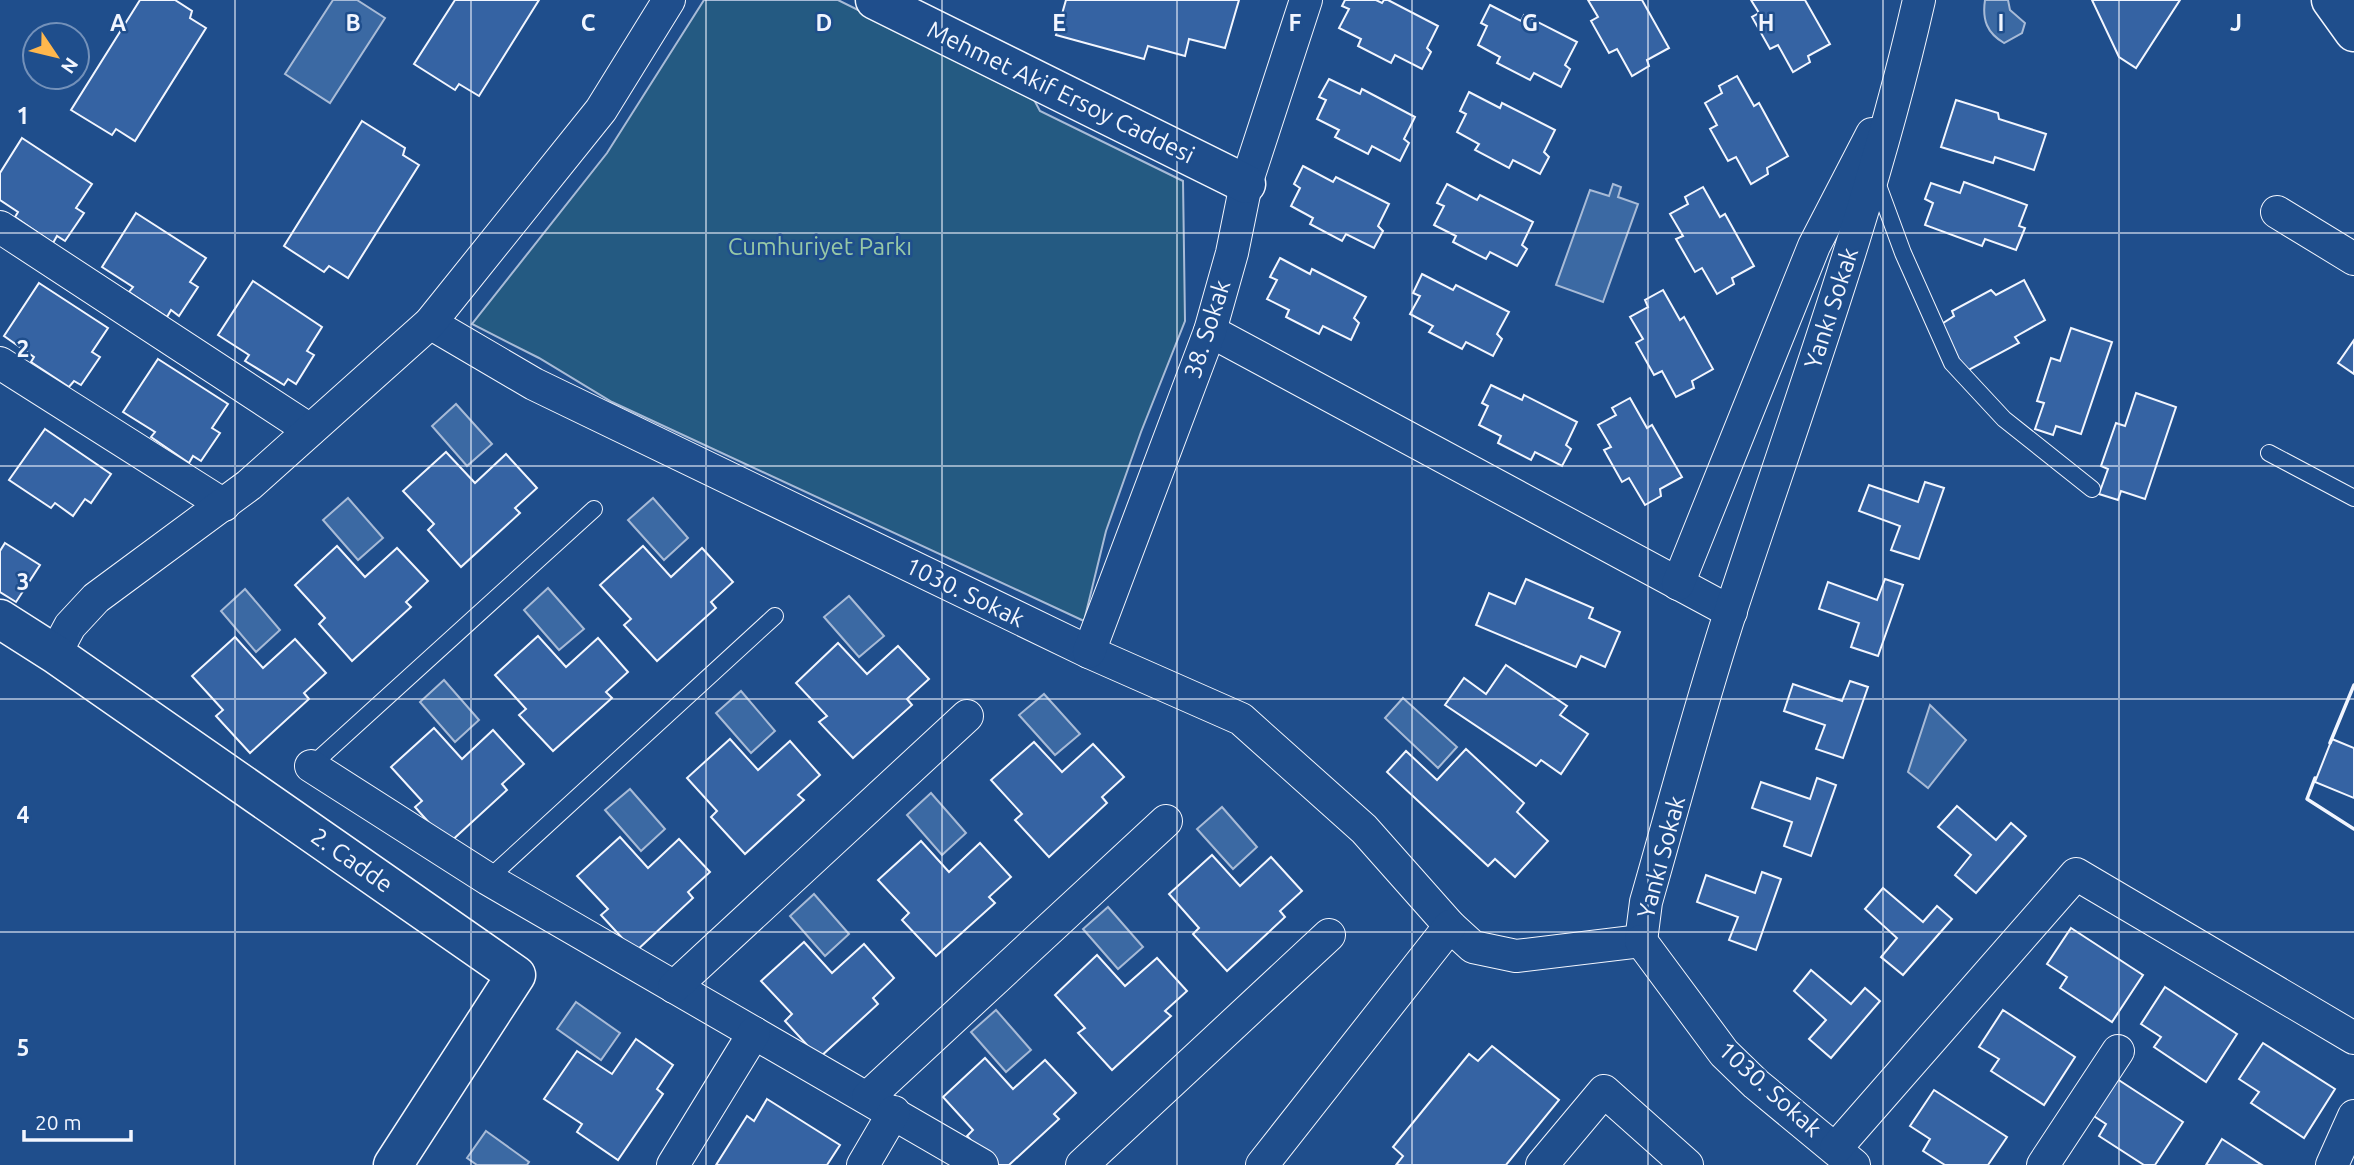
<svg xmlns="http://www.w3.org/2000/svg" width="2354" height="1165" font-family="Ubuntu,sans-serif">
<rect width="100%" height="100%" fill="#1f4e8c"/>
<path fill="#245a82" stroke="#a8bbd7" stroke-width="2" d="M704,0H838L1032,96L1040,111L1183,181L1185,321L1141,432L1106,531L1084,621L612,402L539,358L472,324L607,153Z"/>
<g fill="#3b69a3" stroke="#a8bbd7" stroke-width="2">
<path d="M333,0H357L385,18L330,103L285,74Z"/>
<path d="M1985,0H2008L2010,10L2025,23L2022,33L2004,43C1987,33 1982,20 1985,0Z"/>
<path d="M1613,184L1621,187L1618,197L1638,204L1603,302L1556,285L1590,190L1609,196Z"/>
<path d="M456,404L492,444L467,466L432,426Z"/>
<path d="M348,498L383,538L358,560L323,520Z"/>
<path d="M653,498L688,538L664,560L628,520Z"/>
<path d="M548,588L584,629L559,650L524,610Z"/>
<path d="M245,589L280,630L256,652L221,611Z"/>
<path d="M849,596L884,636L859,657L824,617Z"/>
<path d="M444,680L479,720L455,742L420,702Z"/>
<path d="M741,691L775,731L751,753L716,713Z"/>
<path d="M1044,694L1080,734L1055,755L1019,715Z"/>
<path d="M1403,698L1457,747L1438,768L1385,718Z"/>
<path d="M1930,705L1966,740L1928,788L1908,772Z"/>
<path d="M630,789L665,829L641,851L605,810Z"/>
<path d="M931,793L966,833L942,855L907,815Z"/>
<path d="M1222,807L1257,847L1233,869L1197,829Z"/>
<path d="M814,894L849,934L825,956L790,916Z"/>
<path d="M1108,907L1143,947L1118,969L1083,929Z"/>
<path d="M576,1002L620,1033L601,1060L557,1029Z"/>
<path d="M996,1010L1031,1050L1006,1072L971,1032Z"/>
<path d="M486,1131L529,1162L527,1165H477L467,1158Z"/>
</g>
<g fill="#3563a3" stroke="#f2f6ff" stroke-width="2">
<path d="M140,0H175L192,11L190,18L206,28L135,141L116,129L112,135L71,110Z"/>
<path d="M455,0H539L479,96L459,84L455,90L414,64Z"/>
<path d="M1066,0H1239L1225,48L1189,39L1185,56L1148,46L1144,59L1056,35Z"/>
<path d="M1345,0H1376L1382,3L1384,0H1388L1438,26L1427,48L1431,52L1422,69L1395,55L1391,63L1358,46L1361,39L1339,28L1349,9L1342,6Z"/>
<path d="M1588,0H1642L1669,48L1647,60L1649,66L1632,76L1617,49L1609,53L1591,21L1598,17Z"/>
<path d="M1751,0H1805L1830,44L1808,56L1810,62L1793,72L1778,45L1770,49L1752,17L1759,13Z"/>
<path d="M2092,0H2180L2136,68L2119,57Z"/>
<path d="M1490,5L1521,21L1524,15L1577,42L1565,65L1570,69L1561,87L1534,73L1530,80L1497,63L1500,57L1478,45L1487,26L1481,23Z"/>
<path d="M1737,76L1754,106L1759,103L1788,156L1767,168L1768,174L1751,184L1736,157L1728,161L1710,129L1717,125L1705,103L1722,93L1719,86Z"/>
<path d="M1329,79L1360,94L1362,89L1415,117L1404,139L1409,143L1400,161L1372,146L1368,154L1335,137L1339,130L1317,119L1326,100L1319,97Z"/>
<path d="M1469,92L1500,108L1502,103L1555,130L1544,152L1549,157L1540,174L1513,160L1509,168L1475,150L1479,144L1457,132L1466,114L1460,111Z"/>
<path d="M1956,100L1998,113L1999,119L2046,134L2034,170L1995,157L1993,163L1941,147Z"/>
<path d="M362,121L405,148L403,155L419,165L348,278L329,266L324,272L284,246Z"/>
<path d="M22,138L92,184L76,208L84,213L65,241L57,236L53,243L15,217L18,212L0,200V173Z"/>
<path d="M1303,166L1333,182L1336,177L1389,204L1378,226L1383,231L1374,248L1346,234L1342,241L1310,224L1313,218L1291,206L1300,188L1294,184Z"/>
<path d="M1964,182L2027,205L2019,226L2025,228L2016,250L1985,239L1982,246L1925,225L1933,203L1925,199L1931,183L1960,193Z"/>
<path d="M1447,184L1477,200L1480,195L1533,222L1522,245L1527,249L1517,266L1490,252L1486,259L1453,242L1456,236L1434,225L1444,206L1437,203Z"/>
<path d="M1703,187L1720,217L1725,214L1754,266L1732,278L1734,284L1717,294L1702,268L1695,272L1676,239L1683,236L1670,214L1688,204L1685,197Z"/>
<path d="M136,213L206,258L190,282L198,287L179,316L171,310L167,317L129,292L133,287L102,267Z"/>
<path d="M1280,258L1310,274L1312,269L1366,297L1354,318L1359,323L1351,340L1323,326L1319,334L1286,317L1289,310L1267,299L1277,280L1270,277Z"/>
<path d="M1422,274L1453,290L1456,285L1509,312L1497,334L1502,339L1493,356L1466,342L1462,349L1429,332L1433,326L1410,314L1420,296L1413,293Z"/>
<path d="M2024,280L2045,320L2015,337L2019,343L1965,372L1940,325L1954,316L1952,311L1991,290L1996,295Z"/>
<path d="M253,281L322,327L307,351L314,355L296,384L288,379L284,385L245,361L249,355L218,335Z"/>
<path d="M39,283L108,328L92,352L100,357L81,385L74,381L69,387L31,362L34,357L4,336Z"/>
<path d="M1663,290L1680,320L1684,317L1713,369L1692,381L1694,388L1676,397L1662,371L1654,375L1636,343L1643,339L1630,317L1648,307L1645,300Z"/>
<path d="M2071,328L2112,342L2081,434L2056,426L2053,435L2035,429L2044,403L2037,401L2051,358L2060,361Z"/>
<path d="M2354,340V374L2338,363Z"/>
<path d="M158,359L228,404L212,428L220,433L201,461L193,456L189,463L151,437L155,432L123,412Z"/>
<path d="M1491,385L1522,400L1524,395L1577,422L1566,445L1571,449L1562,466L1535,452L1531,460L1498,443L1501,436L1479,425L1488,406L1482,403Z"/>
<path d="M2136,393L2176,407L2145,499L2121,491L2118,500L2099,494L2108,469L2101,466L2116,423L2125,426Z"/>
<path d="M1630,398L1647,428L1652,425L1682,477L1660,489L1661,496L1645,505L1629,478L1622,482L1604,450L1611,447L1598,425L1616,415L1612,408Z"/>
<path d="M45,429L111,474L91,503L85,499L73,516L55,503L51,508L9,480Z"/>
<path d="M446,452L475,483L506,454L537,488L515,508L520,513L461,567L428,530L434,524L403,491Z"/>
<path d="M1925,482L1944,488L1919,559L1891,550L1900,526L1859,511L1869,485L1918,502Z"/>
<path d="M5,543L40,565L16,602L0,592V551Z"/>
<path d="M337,546L365,577L397,548L428,581L406,602L411,607L352,661L319,624L325,618L295,585Z"/>
<path d="M643,546L671,577L702,548L733,582L711,602L716,608L657,661L624,625L631,619L600,585Z"/>
<path d="M1526,579L1593,608L1589,618L1620,632L1605,667L1581,656L1576,667L1476,625L1489,593L1515,604Z"/>
<path d="M1885,579L1903,585L1878,656L1851,647L1859,623L1819,609L1828,582L1877,600Z"/>
<path d="M538,636L566,667L598,638L628,672L606,692L612,698L553,751L519,715L526,709L495,675Z"/>
<path d="M235,637L263,668L295,639L326,673L304,693L309,699L250,753L216,716L223,710L192,676Z"/>
<path d="M838,643L867,674L898,646L929,679L907,699L912,705L853,758L819,722L827,716L796,683Z"/>
<path d="M1506,665L1567,706L1560,715L1588,734L1561,774L1541,760L1536,766L1445,705L1464,678L1486,694Z"/>
<path d="M1850,681L1868,687L1843,758L1816,749L1825,725L1784,711L1793,684L1842,701Z"/>
<path d="M434,728L462,759L493,730L524,764L502,784L507,790L448,844L415,807L422,801L391,767Z"/>
<path d="M730,739L758,770L790,741L820,775L798,795L804,800L745,854L711,817L717,811L687,778Z"/>
<path d="M2332,739L2354,748V798L2315,782Z"/>
<path d="M1034,742L1062,772L1093,744L1124,777L1102,797L1107,803L1049,857L1015,820L1022,814L991,780Z"/>
<path d="M1466,749L1524,803L1517,812L1548,841L1515,877L1495,859L1488,866L1387,772L1406,751L1437,780Z"/>
<path d="M1817,778L1836,785L1811,856L1784,846L1792,822L1752,808L1761,782L1810,799Z"/>
<path d="M1957,806L1996,840L2011,823L2026,836L1976,893L1955,875L1971,855L1938,827Z"/>
<path d="M620,837L648,868L679,839L710,872L688,892L693,898L635,952L601,915L608,909L577,876Z"/>
<path d="M921,841L949,872L980,843L1011,877L989,897L995,903L936,956L902,920L909,913L878,880Z"/>
<path d="M1212,855L1240,886L1271,857L1302,891L1280,911L1285,917L1227,971L1193,934L1199,928L1169,894Z"/>
<path d="M1762,872L1781,879L1756,950L1729,940L1738,917L1697,902L1706,875L1755,893Z"/>
<path d="M1883,888L1923,922L1937,906L1952,919L1903,975L1881,957L1897,938L1865,909Z"/>
<path d="M2071,928L2143,975L2112,1022L2060,988L2067,977L2047,964Z"/>
<path d="M804,942L832,973L864,944L894,978L873,998L878,1004L819,1058L785,1021L792,1014L761,981Z"/>
<path d="M1097,955L1125,986L1157,958L1187,991L1165,1011L1171,1016L1112,1070L1078,1033L1085,1028L1055,995Z"/>
<path d="M1811,970L1851,1004L1865,988L1880,1001L1831,1058L1809,1039L1826,1020L1794,991Z"/>
<path d="M2165,987L2237,1034L2206,1082L2154,1047L2161,1037L2141,1024Z"/>
<path d="M2003,1010L2075,1057L2044,1105L1991,1071L1999,1059L1979,1047Z"/>
<path d="M636,1039L673,1065L657,1089L663,1094L618,1160L577,1132L582,1124L544,1099L577,1051L612,1074Z"/>
<path d="M2263,1043L2335,1089L2304,1138L2251,1103L2259,1092L2239,1079Z"/>
<path d="M1492,1046L1559,1100L1506,1165H1396L1403,1156L1393,1147L1469,1054L1478,1061Z"/>
<path d="M985,1058L1013,1089L1045,1060L1076,1093L1054,1114L1059,1119L1009,1165H993L967,1136L973,1130L943,1097Z"/>
<path d="M2111,1075L2183,1122L2155,1165H2144L2099,1136L2106,1124L2086,1111Z"/>
<path d="M1934,1090L2007,1137L1988,1165H1945L1923,1151L1930,1139L1910,1126Z"/>
<path d="M767,1099L840,1145L827,1165H716L747,1116L754,1121Z"/>
<path d="M2222,1139L2262,1165H2206Z"/>
</g>
<g fill="none" stroke-linecap="round" stroke-linejoin="round">
<g stroke="#f2f6ff" stroke-width="18">
<g id="service">
<path d="M1875,177L1903,253L1952,363L2004,419L2092,489"/>
<path d="M2269,453L2354,498"/>
<path d="M311,766L594,509"/>
<path d="M488,879L775,616"/>
</g>
</g>
<g stroke="#f2f6ff" stroke-width="34">
<g id="minor">
<path d="M2277,212L2354,259"/>
<path d="M0,227L310,430"/>
<path d="M430,323L534,384L1089,652L1241,719L1364,829L1450,926L1473,947L1516,956L1641,941"/>
<path d="M1210,331L1731,612"/>
<path d="M0,363L224,505"/>
<path d="M1678,584L1814,246L1872,134"/>
<path d="M1089,652L1210,331L1232,253L1246,184L1306,0"/>
<path d="M55,654L70,626L96,598L249,485L430,323L601,110L669,0"/>
<path d="M311,766L488,879L982,1165"/>
<path d="M1641,941L1646,902C1674,804 1700,705 1732,607C1798,406 1872,207 1919,0"/>
<path d="M1641,941L1724,1053L1756,1084L1854,1165"/>
<path d="M674,987L967,716"/>
<path d="M868,1097L1166,821"/>
<path d="M1836,1148L2076,874L2354,1038"/>
<path d="M673,1165L754,1033"/>
<path d="M863,1165L894,1112"/>
<path d="M1082,1165L1329,935"/>
<path d="M1262,1165L1450,926"/>
<path d="M1542,1165L1604,1091L1687,1165"/>
<path d="M2043,1165L2118,1051"/>
<path d="M2332,1165L2354,1116"/>
</g>
</g>
<g stroke="#f2f6ff" stroke-width="41">
<g id="tertiary">
<path d="M875,0L1246,184"/>
<path d="M2331,0L2354,32"/>
<path d="M0,619L55,654L516,975L393,1165"/>
</g>
</g>
<use href="#service" stroke="#1f4e8c" stroke-width="16"/>
<use href="#minor" stroke="#1f4e8c" stroke-width="32"/>
<use href="#tertiary" stroke="#1f4e8c" stroke-width="38"/>
<g stroke="#f2f6ff" stroke-width="3.5">
<path d="M2330,743L2354,685"/>
<path d="M2315,778L2307,799L2354,829"/>
</g>
</g>
<path fill="none" stroke="#f2f6ff" stroke-width="2" stroke-opacity="0.55" d="M235,0V1165M471,0V1165M706,0V1165M942,0V1165M1177,0V1165M1412,0V1165M1648,0V1165M1883,0V1165M2119,0V1165M0,233H2354M0,466H2354M0,699H2354M0,932H2354"/>
<g text-anchor="middle" dominant-baseline="central" stroke-width="5" stroke-linejoin="round" paint-order="stroke">
<g font-size="24" fill="#f2f6ff" stroke="#1f4e8c">
<text transform="translate(1061 92) rotate(26)">Mehmet Akif Ersoy Caddesi</text>
<text transform="translate(1831 308) rotate(-72)">Yankı Sokak</text>
<text transform="translate(1207 329) rotate(-72)">38. Sokak</text>
<text transform="translate(965 592) rotate(26)">1030. Sokak</text>
<text transform="translate(1661 857) rotate(-75)">Yankı Sokak</text>
<text transform="translate(352 860) rotate(35)">2. Cadde</text>
<text transform="translate(1770 1089) rotate(42)">1030. Sokak</text>
</g>
<g font-size="24" fill="#97c8a6" stroke="#1f4e8c">
<text x="820" y="246">Cumhuriyet Parkı</text>
</g>
</g>
<g font-size="23" text-anchor="middle" font-weight="bold" fill="#f2f6ff" stroke="#1f4e8c" stroke-width="5" stroke-linejoin="round" paint-order="stroke">
<text x="118" y="31">A</text>
<text x="353" y="31">B</text>
<text x="588" y="31">C</text>
<text x="824" y="31">D</text>
<text x="1059" y="31">E</text>
<text x="1295" y="31">F</text>
<text x="1530" y="31">G</text>
<text x="1766" y="31">H</text>
<text x="2001" y="31">I</text>
<text x="2236" y="31">J</text>
<text x="23" y="124">1</text>
<text x="23" y="357">2</text>
<text x="23" y="590">3</text>
<text x="23" y="823">4</text>
<text x="23" y="1056">5</text>
</g>
<g transform="translate(56 56) rotate(125)"><circle r="33" fill="#1f4e8c" stroke="#7391ba" stroke-width="2"/>
<path d="M0-5L12 26L0 18L-12 26Z" fill="#ffb74d"/>
<text y="-10" font-size="19" font-weight="bold" text-anchor="middle" fill="#f2f6ff">N</text>
</g>
<path d="M24 1130v10h107v-10" fill="none" stroke="#f2f6ff" stroke-width="3.5"/>
<text x="35" y="1130" font-size="21" fill="#f2f6ff" stroke="#1f4e8c" stroke-width="5" paint-order="stroke">20 m</text>
</svg>
